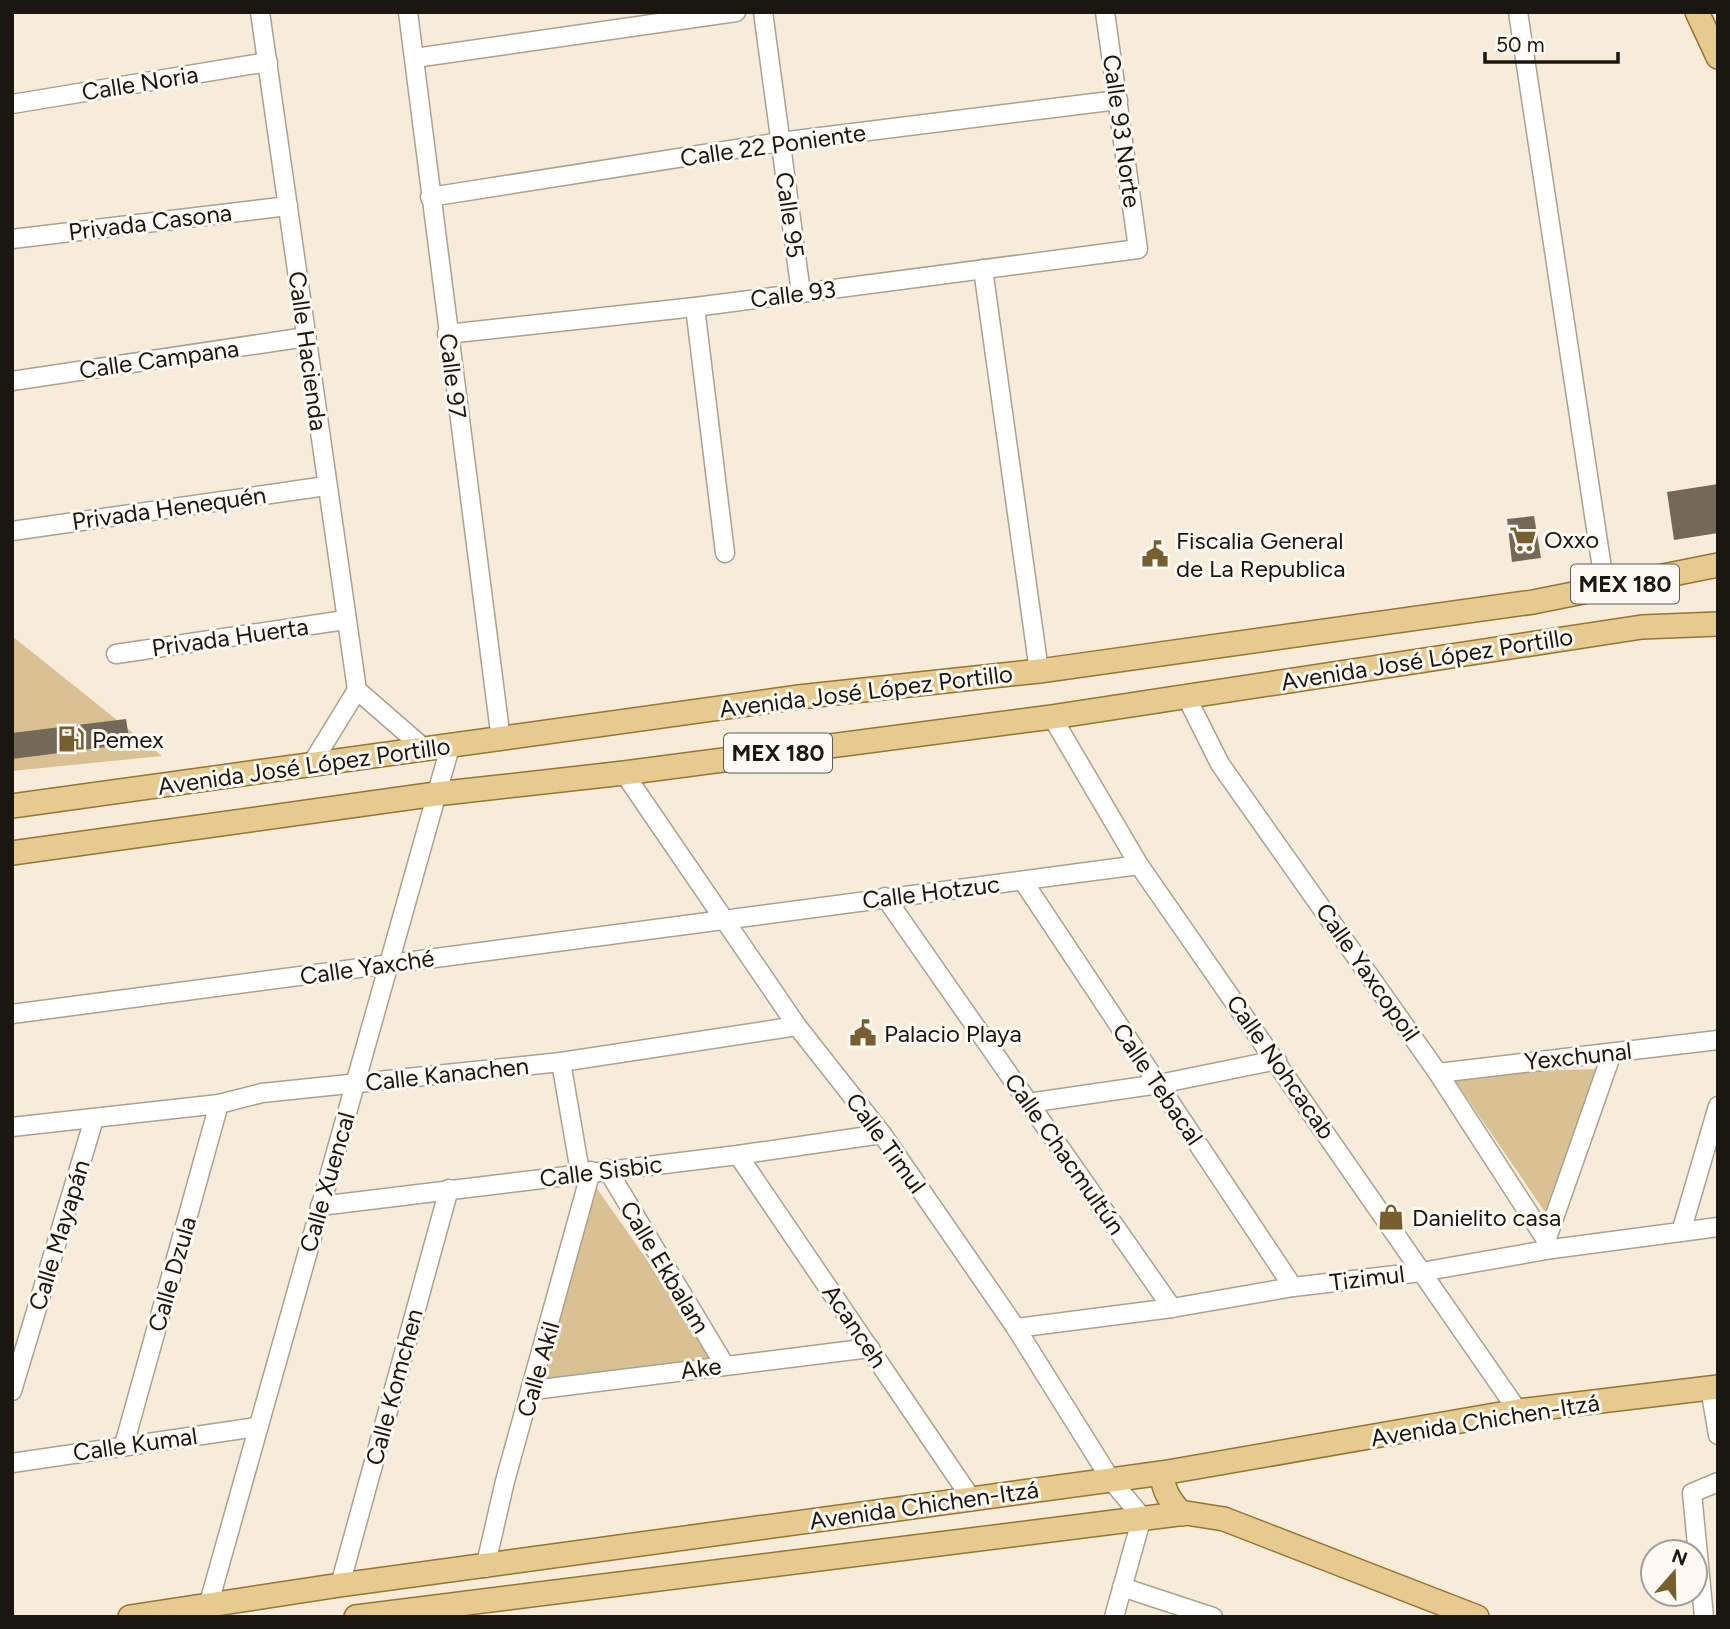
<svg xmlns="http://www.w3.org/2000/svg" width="1730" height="1629" font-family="Figtree,sans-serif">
<rect width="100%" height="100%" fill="#f7ecd9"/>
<g fill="#d9c193">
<path d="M12,636L162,756L12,771Z"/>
<path d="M1600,1069L1549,1218L1450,1073Z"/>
<path d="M593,1183L718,1361L544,1380Z"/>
</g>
<g fill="#726959">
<path d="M1718,484V533L1674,540L1667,492Z"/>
<path d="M1534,516L1541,558L1512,562L1507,519Z"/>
<path d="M126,719L130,744L12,759V733Z"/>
</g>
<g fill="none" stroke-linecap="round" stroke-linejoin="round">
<g stroke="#aaa18f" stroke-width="21">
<g id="minor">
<path d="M260,12L357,690L426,750"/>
<path d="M408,12L501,740"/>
<path d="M763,12L801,293"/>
<path d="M1518,12L1605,588"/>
<path d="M415,58L736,12"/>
<path d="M12,104L268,62"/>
<path d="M430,197L780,142L1118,100"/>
<path d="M12,239L288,206"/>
<path d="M983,269L1039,671"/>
<path d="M695,307L725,553"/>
<path d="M447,334L695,307L1138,249L1105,12"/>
<path d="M12,381L306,337"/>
<path d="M12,531L326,486"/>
<path d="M116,654L345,620"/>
<path d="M1186,696L1220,764L1438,1073L1552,1249"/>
<path d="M1052,717L1139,865L1518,1411"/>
<path d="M311,765L357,690"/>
<path d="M624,773L797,1026L882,1134L1016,1328L1111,1480L1142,1517L1114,1617"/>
<path d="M1023,881L1293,1287"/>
<path d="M885,897L1172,1308"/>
<path d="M12,1014L1139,865"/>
<path d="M561,1062L580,1172"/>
<path d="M1438,1073L1718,1040"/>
<path d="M1028,1103L1159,1084L1277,1060"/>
<path d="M12,1127L219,1104L262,1093L561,1062L797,1026"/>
<path d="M738,1155L971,1498"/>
<path d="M607,1169L724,1364"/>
<path d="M320,1206L738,1155L882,1134"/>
<path d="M1681,1232L1718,1106"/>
<path d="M1547,1238L1612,1053"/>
<path d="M1016,1328L1172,1308L1293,1287L1421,1272L1552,1249L1718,1227"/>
<path d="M1710,1388L1718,1435"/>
<path d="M533,1390L870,1348"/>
<path d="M12,1391L94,1119"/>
<path d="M124,1445L219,1104"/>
<path d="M12,1463L257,1427"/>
<path d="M485,1568L505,1481L591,1171"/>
<path d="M340,1585L449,1189"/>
<path d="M1122,1587L1213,1617"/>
<path d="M205,1617L450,747"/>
<path d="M1704,1617L1692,1493L1718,1482"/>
</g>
</g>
<g stroke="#947532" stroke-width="26">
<g id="major">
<path d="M1697,12L1718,57"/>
<path d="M12,806L799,697L1039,671L1533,602L1718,565"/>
<path d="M12,853L436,794L624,773L1052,717L1642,627L1718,624"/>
<path d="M1162,1473C1163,1491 1170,1501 1182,1514"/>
<path d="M130,1617L340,1585L1162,1473L1518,1411L1718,1387"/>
<path d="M356,1617L1186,1513L1224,1519L1477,1617"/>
</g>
</g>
<use href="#minor" stroke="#fff" stroke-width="18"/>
<use href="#major" stroke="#e6ca8f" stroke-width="23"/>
</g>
<defs>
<g id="supermarket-bare" transform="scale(2.1)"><path d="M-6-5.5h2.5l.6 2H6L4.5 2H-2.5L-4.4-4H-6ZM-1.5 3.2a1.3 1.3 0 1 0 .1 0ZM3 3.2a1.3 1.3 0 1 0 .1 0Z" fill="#775f2f" stroke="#fefaf3" stroke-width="2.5" paint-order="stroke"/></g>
<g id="civic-bare" transform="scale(2.1)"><path d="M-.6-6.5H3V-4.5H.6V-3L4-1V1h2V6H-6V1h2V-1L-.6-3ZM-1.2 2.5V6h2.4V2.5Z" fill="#775f2f" stroke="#fefaf3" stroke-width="2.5" paint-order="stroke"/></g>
<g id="fuel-bare" transform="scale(2.1)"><path d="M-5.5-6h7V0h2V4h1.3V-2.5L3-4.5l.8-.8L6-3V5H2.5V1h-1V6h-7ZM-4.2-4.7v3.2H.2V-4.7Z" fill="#775f2f" stroke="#fefaf3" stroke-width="2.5" paint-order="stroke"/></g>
<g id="shop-bare" transform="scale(2.1)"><path d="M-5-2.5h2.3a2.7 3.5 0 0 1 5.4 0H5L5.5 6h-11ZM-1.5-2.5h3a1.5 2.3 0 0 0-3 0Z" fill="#775f2f" stroke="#fefaf3" stroke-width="2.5" paint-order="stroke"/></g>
</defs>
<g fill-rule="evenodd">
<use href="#supermarket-bare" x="1523" y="539"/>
<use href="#civic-bare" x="1155" y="554"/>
<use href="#fuel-bare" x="71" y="739"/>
<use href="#civic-bare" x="863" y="1033"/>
<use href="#shop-bare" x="1391" y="1217"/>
</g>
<g text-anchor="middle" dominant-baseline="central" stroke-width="6" stroke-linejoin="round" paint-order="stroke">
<g fill="#fefaf3" stroke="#5e5b54" stroke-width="2">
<rect x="1571" y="564.5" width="108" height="39" rx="5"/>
<rect x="724" y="733.5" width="108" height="39" rx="5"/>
</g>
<g font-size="23" font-weight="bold" fill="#1a1710">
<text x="1625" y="584">MEX 180</text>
<text x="778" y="753">MEX 180</text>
</g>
<g font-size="24" fill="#1a1710" stroke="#fefaf3">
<text transform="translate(140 83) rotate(-9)">Calle Noria</text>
<text transform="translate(1122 131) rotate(82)">Calle 93 Norte</text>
<text transform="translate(773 145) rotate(-8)">Calle 22 Poniente</text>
<text transform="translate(790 215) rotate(82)">Calle 95</text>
<text transform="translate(150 222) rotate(-7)">Privada Casona</text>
<text transform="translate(793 294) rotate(-7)">Calle 93</text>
<text transform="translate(308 351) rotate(82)">Calle Hacienda</text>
<text transform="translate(159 359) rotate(-8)">Calle Campana</text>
<text transform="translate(453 376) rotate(83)">Calle 97</text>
<text transform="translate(169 508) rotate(-8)">Privada Henequén</text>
<text transform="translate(230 637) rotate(-8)">Privada Huerta</text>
<text transform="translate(1427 659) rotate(-9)">Avenida José López Portillo</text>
<text transform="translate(866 691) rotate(-7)">Avenida José López Portillo</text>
<text transform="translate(304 766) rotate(-8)">Avenida José López Portillo</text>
<text transform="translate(931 892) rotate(-7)">Calle Hotzuc</text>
<text transform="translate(367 967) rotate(-8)">Calle Yaxché</text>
<text transform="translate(1368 972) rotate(55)">Calle Yaxcopoil</text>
<text transform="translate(1578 1056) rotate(-6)">Yexchunal</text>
<text transform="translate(1281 1067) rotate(55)">Calle Nohcacab</text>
<text transform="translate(447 1074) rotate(-6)">Calle Kanachen</text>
<text transform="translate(1158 1084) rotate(56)">Calle Tebacal</text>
<text transform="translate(886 1143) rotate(54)">Calle Timul</text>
<text transform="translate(1065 1154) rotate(55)">Calle Chacmultún</text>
<text transform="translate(601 1171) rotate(-7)">Calle Sisbic</text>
<text transform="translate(327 1182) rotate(-74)">Calle Xuencal</text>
<text transform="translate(59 1235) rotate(-73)">Calle Mayapán</text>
<text transform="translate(665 1267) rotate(59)">Calle Ekbalam</text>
<text transform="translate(172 1274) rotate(-74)">Calle Dzula</text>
<text transform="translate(1367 1278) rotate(-7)">Tizimul</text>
<text transform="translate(855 1326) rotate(56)">Acanceh</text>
<text transform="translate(701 1368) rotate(-7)">Ake</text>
<text transform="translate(538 1369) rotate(-74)">Calle Akil</text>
<text transform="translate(394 1387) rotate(-75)">Calle Komchen</text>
<text transform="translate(1485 1420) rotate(-9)">Avenida Chichen-Itzá</text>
<text transform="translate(135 1444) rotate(-8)">Calle Kumal</text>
<text transform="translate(924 1505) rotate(-8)">Avenida Chichen-Itzá</text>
</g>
<g font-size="24" fill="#1a1710" stroke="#fefaf3" text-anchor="start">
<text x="1544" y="539">Oxxo</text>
<text x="1176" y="540">Fiscalia General<tspan x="1176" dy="28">de La Republica</tspan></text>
<text x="92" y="739">Pemex</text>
<text x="884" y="1033">Palacio Playa</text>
<text x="1412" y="1217">Danielito casa</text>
</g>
</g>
<rect width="1730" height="1629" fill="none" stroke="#1a1710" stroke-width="28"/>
<g transform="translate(1674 1573) rotate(20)"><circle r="33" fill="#fefaf3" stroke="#a39f98" stroke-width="2"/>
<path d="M0-5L12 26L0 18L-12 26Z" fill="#775f2f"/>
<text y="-10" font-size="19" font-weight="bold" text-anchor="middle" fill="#1a1710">N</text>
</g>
<path d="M1485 52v10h133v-10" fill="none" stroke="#1a1710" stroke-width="3.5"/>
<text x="1496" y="52" font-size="21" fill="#1a1710" stroke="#fefaf3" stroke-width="5" paint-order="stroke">50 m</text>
</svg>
